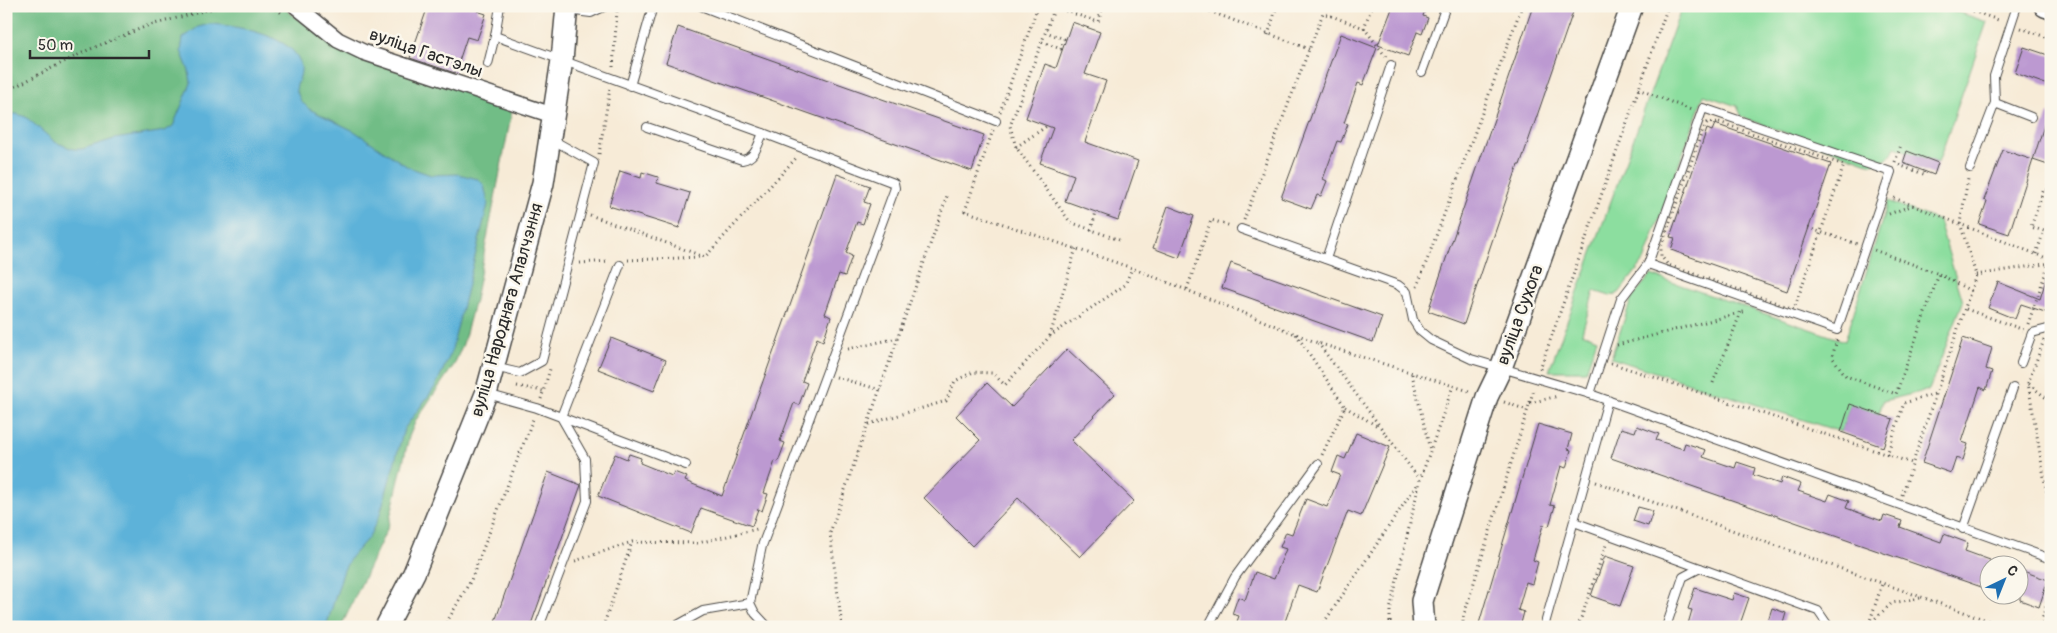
<svg xmlns="http://www.w3.org/2000/svg" width="2057" height="633" font-family="Pangolin,sans-serif">
<rect width="100%" height="100%" fill="#fbf7ec"/>
<filter id="ink" filterUnits="userSpaceOnUse"><feTurbulence type="fractalNoise" baseFrequency=".02" numOctaves="2"/><feDisplacementMap in="SourceGraphic" scale="10" xChannelSelector="R" yChannelSelector="G"/><feConvolveMatrix kernelMatrix="1 2 1 2 8 2 1 2 1" color-interpolation-filters="sRGB"/></filter>
<filter id="wash" filterUnits="userSpaceOnUse"><feTurbulence type="fractalNoise" baseFrequency=".0096" numOctaves="4" result="noise"/><feDisplacementMap in="SourceGraphic" scale="20" xChannelSelector="R" yChannelSelector="G"/><feGaussianBlur stdDeviation="1.12" result="paint"/><feColorMatrix in="noise" values="0 0 0 0 0 0 0 0 0 0 0 0 0 0 0 0 0 1.4 0 .05"/><feComposite in="paint" operator="in"/></filter>
<g filter="url(#wash)">
<rect width="100%" height="100%" fill="#f7ebd7"/>
<g fill="#8cde9f" stroke="#5c8465">
<path d="M1682,6H1940L1987,22L1938,163L1895,147C1890,159 1884,163 1871,164L1742,117L1737,106L1704,95L1644,261L1619,293L1610,296L1594,291L1582,333L1597,339L1586,371H1549Z"/>
<path d="M1888,201L1939,221L1963,302L1929,390L1883,401L1879,414L1850,405L1841,432L1611,358L1632,297L1651,275L1845,341Z"/>
</g>
<path fill="#71bd86" stroke="#4e7458" d="M6,6H281L337,47L513,106L475,300L463,344L454,365L416,420L409,437L388,527L341,627H6Z"/>
<path fill="#5db2d9" stroke="#446e82" d="M210,24C234,25 298,36 301,67C302,76 297,82 296,90L301,101L309,109L354,131L408,167L431,175L458,174L478,179L484,185L488,204L451,353L435,387L404,429L380,514L369,537L351,557L344,570L326,627H6V114H17L26,117L55,142L73,149H82L114,139L165,131L173,126L191,83L189,71L181,51L183,38L198,27Z"/>
<g id="blocks">
<g fill="#bc99d1">
<path d="M428,6H478L477,11L486,14L477,40L467,37L455,73L410,58Z"/>
<path d="M1393,6H1426L1423,16L1428,18L1422,34L1417,32L1408,56L1378,45Z"/>
<path d="M1533,6H1575L1520,165H1518L1464,324L1428,311Z"/>
<path d="M1072,22L1100,32L1085,74L1106,81L1085,142L1138,161L1118,220L1065,201L1074,175L1040,163L1053,128L1026,118L1045,64L1056,68Z"/>
<path d="M678,27L984,135L972,171L666,63Z"/>
<path d="M1341,34L1377,48L1363,85L1358,83L1344,123L1348,124L1341,142L1337,141L1323,179L1327,181L1321,196L1317,195L1311,209L1281,198Z"/>
<path d="M2024,47L2051,56V86L2015,73Z"/>
<path d="M2048,113L2051,114V166L2033,160Z"/>
<path d="M1715,124L1831,164L1787,291L1671,250L1675,238L1670,237L1707,129L1712,131Z"/>
<path d="M2003,150L2033,160L2009,234L1979,224L1987,201L1984,200Z"/>
<path d="M1907,151L1938,163L1934,175L1903,163Z"/>
<path d="M620,171L641,178L642,172L658,177L657,183L690,193L679,228L609,206Z"/>
<path d="M837,174L870,186L864,202L870,204L863,224L857,222L846,253L852,256L845,276L839,274L825,314L831,317L823,341L817,338L802,381L807,383L799,405L794,403L780,441L785,443L778,462L775,461L764,493L768,494L762,511L758,509L752,526L701,508L691,533L598,496L615,454L627,459L629,454L641,458L640,463L672,476L674,472L687,477L685,481L722,496Z"/>
<path d="M1168,206L1194,216L1179,258L1153,248Z"/>
<path d="M1231,263L1382,317L1373,342L1222,288Z"/>
<path d="M2048,273L2051,274V314L2021,304L2015,319L1988,308L1998,282L2040,299Z"/>
<path d="M611,338L666,360L654,391L598,369Z"/>
<path d="M1963,338L1992,348L1986,369L1992,371L1986,390L1980,387L1962,442L1968,444L1963,460L1956,458L1951,473L1922,463Z"/>
<path d="M1067,349L1115,394L1071,440L1134,501L1080,557L1018,498L972,546L924,498L980,440L956,416L987,383L1012,407Z"/>
<path d="M1850,404L1893,419L1883,447L1841,432Z"/>
<path d="M1538,424L1572,434L1568,449L1571,450L1566,468L1561,466L1550,505L1555,506L1549,526L1543,525L1533,560L1538,562L1532,584L1526,582L1518,610L1524,612L1520,627H1478Z"/>
<path d="M1637,426L1659,434L1656,440L1683,449L1685,443L1706,450L1703,457L1735,468L1737,462L1755,468L1753,475L1780,484L1782,477L1801,484L1798,491L1827,501L1830,494L1849,501L1846,508L1882,521L1884,515L1902,521L1900,527L1941,542L1944,534L1968,543L1965,551L1990,560V590L1611,458L1621,428L1635,432Z"/>
<path d="M1356,433L1390,447L1361,516L1348,511L1317,592L1298,585L1283,627H1235L1239,616L1232,614L1238,597L1245,600L1255,572L1274,579L1286,549L1280,547L1286,532L1292,534L1306,499L1327,507L1340,475L1332,472L1338,456L1345,459Z"/>
<path d="M548,472L581,485L530,627H493Z"/>
<path d="M1638,507L1653,511L1648,526L1633,521Z"/>
<path d="M1605,556L1634,566L1620,606L1591,596Z"/>
<path d="M2020,570L2048,580L2039,607L2020,600Z"/>
<path d="M1695,588L1732,600L1734,593L1749,598L1739,627H1696L1688,624L1692,610L1688,609Z"/>
<path d="M1772,608L1786,613L1782,627H1766Z"/>
</g>
</g>
</g>
<g filter="url(#ink)">
<use href="#blocks" fill-opacity="0" stroke="#4a4845" stroke-width="1"/>
<g fill="none" stroke-linecap="round" stroke-linejoin="round">
<g stroke="#4a4845" stroke-width="10">
<g id="lane">
<path d="M701,6L996,121"/>
<path d="M567,10L591,13L606,6"/>
<path d="M495,36L500,6"/>
<path d="M488,64L495,36L763,133L894,183L895,188L762,546L750,603"/>
<path d="M1422,72L1446,6"/>
<path d="M630,86L653,6"/>
<path d="M1995,103L2031,117"/>
<path d="M647,127L742,160C756,158 758,144 763,133"/>
<path d="M1970,168L1995,103L1994,76L2017,6"/>
<path d="M1241,229L1398,285L1407,292L1413,320L1420,331L1431,340L1471,359L1590,394L2051,559"/>
<path d="M1326,259L1391,65"/>
<path d="M620,265L561,417L686,465"/>
<path d="M2021,363L2032,333L2051,328"/>
<path d="M494,367L520,373L542,361L594,163L551,139"/>
<path d="M487,394L537,408L561,417L585,459L587,501L539,627"/>
<path d="M1590,394L1621,299L1648,264L1703,108L1891,172L1837,330L1648,264"/>
<path d="M1574,522L1700,568"/>
<path d="M1963,529L2013,388"/>
<path d="M674,627L703,611L750,603L755,613L768,627"/>
<path d="M1208,627L1235,577L1318,464"/>
<path d="M1544,627L1608,400"/>
<path d="M1666,627L1683,577L1700,568L1818,611L1829,627"/>
</g>
</g>
<g stroke="#4a4845" stroke-width="18">
<path id="street" d="M296,6L338,40L363,52L555,116"/>
</g>
<g stroke="#4a4845" stroke-width="24">
<g id="secondary">
<path d="M2045,6L2051,8"/>
<path d="M386,627L414,573L486,394L543,183L562,60L567,6"/>
<path d="M1424,627L1422,601L1487,397L1501,368L1632,6"/>
</g>
</g>
<g stroke="#4a4845" stroke-width="3" stroke-dasharray="1 4" stroke-linecap="butt">
<path d="M272,6L283,14"/>
<path d="M1103,6L1098,22L1055,7L1010,126L1016,147L1070,222L1122,241"/>
<path d="M1196,6L1309,49"/>
<path d="M1959,6L2001,21"/>
<path d="M325,11L333,6"/>
<path d="M1364,28L1386,57"/>
<path d="M2021,28L2051,39"/>
<path d="M1268,35L1277,6"/>
<path d="M1042,42L1061,49L1064,39L1046,32"/>
<path d="M613,67L617,11"/>
<path d="M1638,89L1691,110"/>
<path d="M6,91L88,50L147,26L222,6"/>
<path d="M1000,112L1038,6"/>
<path d="M1719,122L1844,165L1794,309L1668,265L1661,256V247L1702,132L1707,123Z"/>
<path d="M993,130L965,211L1132,268L1318,343L1472,392"/>
<path d="M1016,147L1047,126"/>
<path d="M599,154L610,88"/>
<path d="M1895,162L1901,145"/>
<path d="M1899,165L1926,175"/>
<path d="M2051,192L2044,189L2031,227L2044,231L2051,230"/>
<path d="M1894,198L2051,260"/>
<path d="M1889,214L1913,205"/>
<path d="M590,215L705,257L797,157"/>
<path d="M1244,220L1323,13L1364,28L1372,6"/>
<path d="M1808,228L1857,244"/>
<path d="M1091,230L1096,212"/>
<path d="M2036,254L2044,231"/>
<path d="M628,260L702,257"/>
<path d="M580,263L609,261"/>
<path d="M1939,274L1971,291"/>
<path d="M1976,275L2051,263"/>
<path d="M1417,287L1522,6"/>
<path d="M1187,289L1211,220L1231,226"/>
<path d="M1966,309L2024,330"/>
<path d="M2028,324L2049,263"/>
<path d="M1296,334L1345,407L1322,455"/>
<path d="M1050,336L1076,248"/>
<path d="M1837,340L1832,357L1846,376L1896,394L1939,274L1874,250"/>
<path d="M2044,340L2028,383L2051,518"/>
<path d="M1318,343L1420,480"/>
<path d="M1617,345L1747,311"/>
<path d="M848,349L898,338"/>
<path d="M1611,363L1912,463"/>
<path d="M1540,369L1668,6"/>
<path d="M1412,374L1430,450"/>
<path d="M836,377L881,390"/>
<path d="M1713,383L1741,312"/>
<path d="M2029,384L2051,402"/>
<path d="M517,386L543,391"/>
<path d="M541,399L550,369"/>
<path d="M1504,402L1527,410"/>
<path d="M1530,403L1558,396"/>
<path d="M1345,407L1379,427"/>
<path d="M869,424L946,401L955,381L973,372L992,373L1005,385L1050,336L1125,285L1132,268"/>
<path d="M1887,455L1904,403L1935,394"/>
<path d="M1596,482L2006,627"/>
<path d="M1902,495L1976,275L1960,223L1968,179"/>
<path d="M575,561L632,542L698,543L757,529"/>
<path d="M1869,624L1882,584"/>
<path d="M1868,625L1892,603L1920,598"/>
<path d="M444,627L471,580L533,419"/>
<path d="M603,627L632,542"/>
<path d="M842,627L830,533L948,193"/>
<path d="M1321,627L1418,483"/>
<path d="M1390,627V610L1420,480L1453,386"/>
<path d="M1463,627V618L1534,389"/>
<path d="M1578,627L1606,545"/>
<path d="M2040,627L2051,588"/>
</g>
<use href="#lane" stroke="#fff" stroke-width="8"/>
<use href="#street" stroke="#fff" stroke-width="15"/>
<use href="#secondary" stroke="#fff" stroke-width="21"/>
</g>
</g>
<g text-anchor="middle" dominant-baseline="central" stroke-width="5" stroke-linejoin="round" paint-order="stroke">
<g font-size="18" fill="#2b2b2b" stroke="#fbf7ec">
<text transform="translate(426 53) rotate(19)">вуліца Гастэлы</text>
<text transform="translate(507 310) rotate(-74)">вуліца Народнага Апалчэння</text>
<text transform="translate(1520 315) rotate(-70)">вуліца Сухога</text>
</g>
</g>
<rect width="2057" height="633" fill="none" stroke="#fbf7ec" stroke-width="25"/>
<g transform="translate(2004 580) rotate(43)"><circle r="24" fill="#fbf7ec" stroke="#a8a59f"/>
<path d="M0-4L9 19L0 12L-9 19Z" fill="#1f6fb2"/>
<text y="-8" font-size="14" font-weight="bold" text-anchor="middle" fill="#2b2b2b">С</text>
</g>
<path d="M30 50v8h119v-8" fill="none" stroke="#2b2b2b" stroke-width="2.5"/>
<text x="38" y="50" font-size="15" fill="#2b2b2b" stroke="#fbf7ec" stroke-width="4" paint-order="stroke">50 m</text>
</svg>
